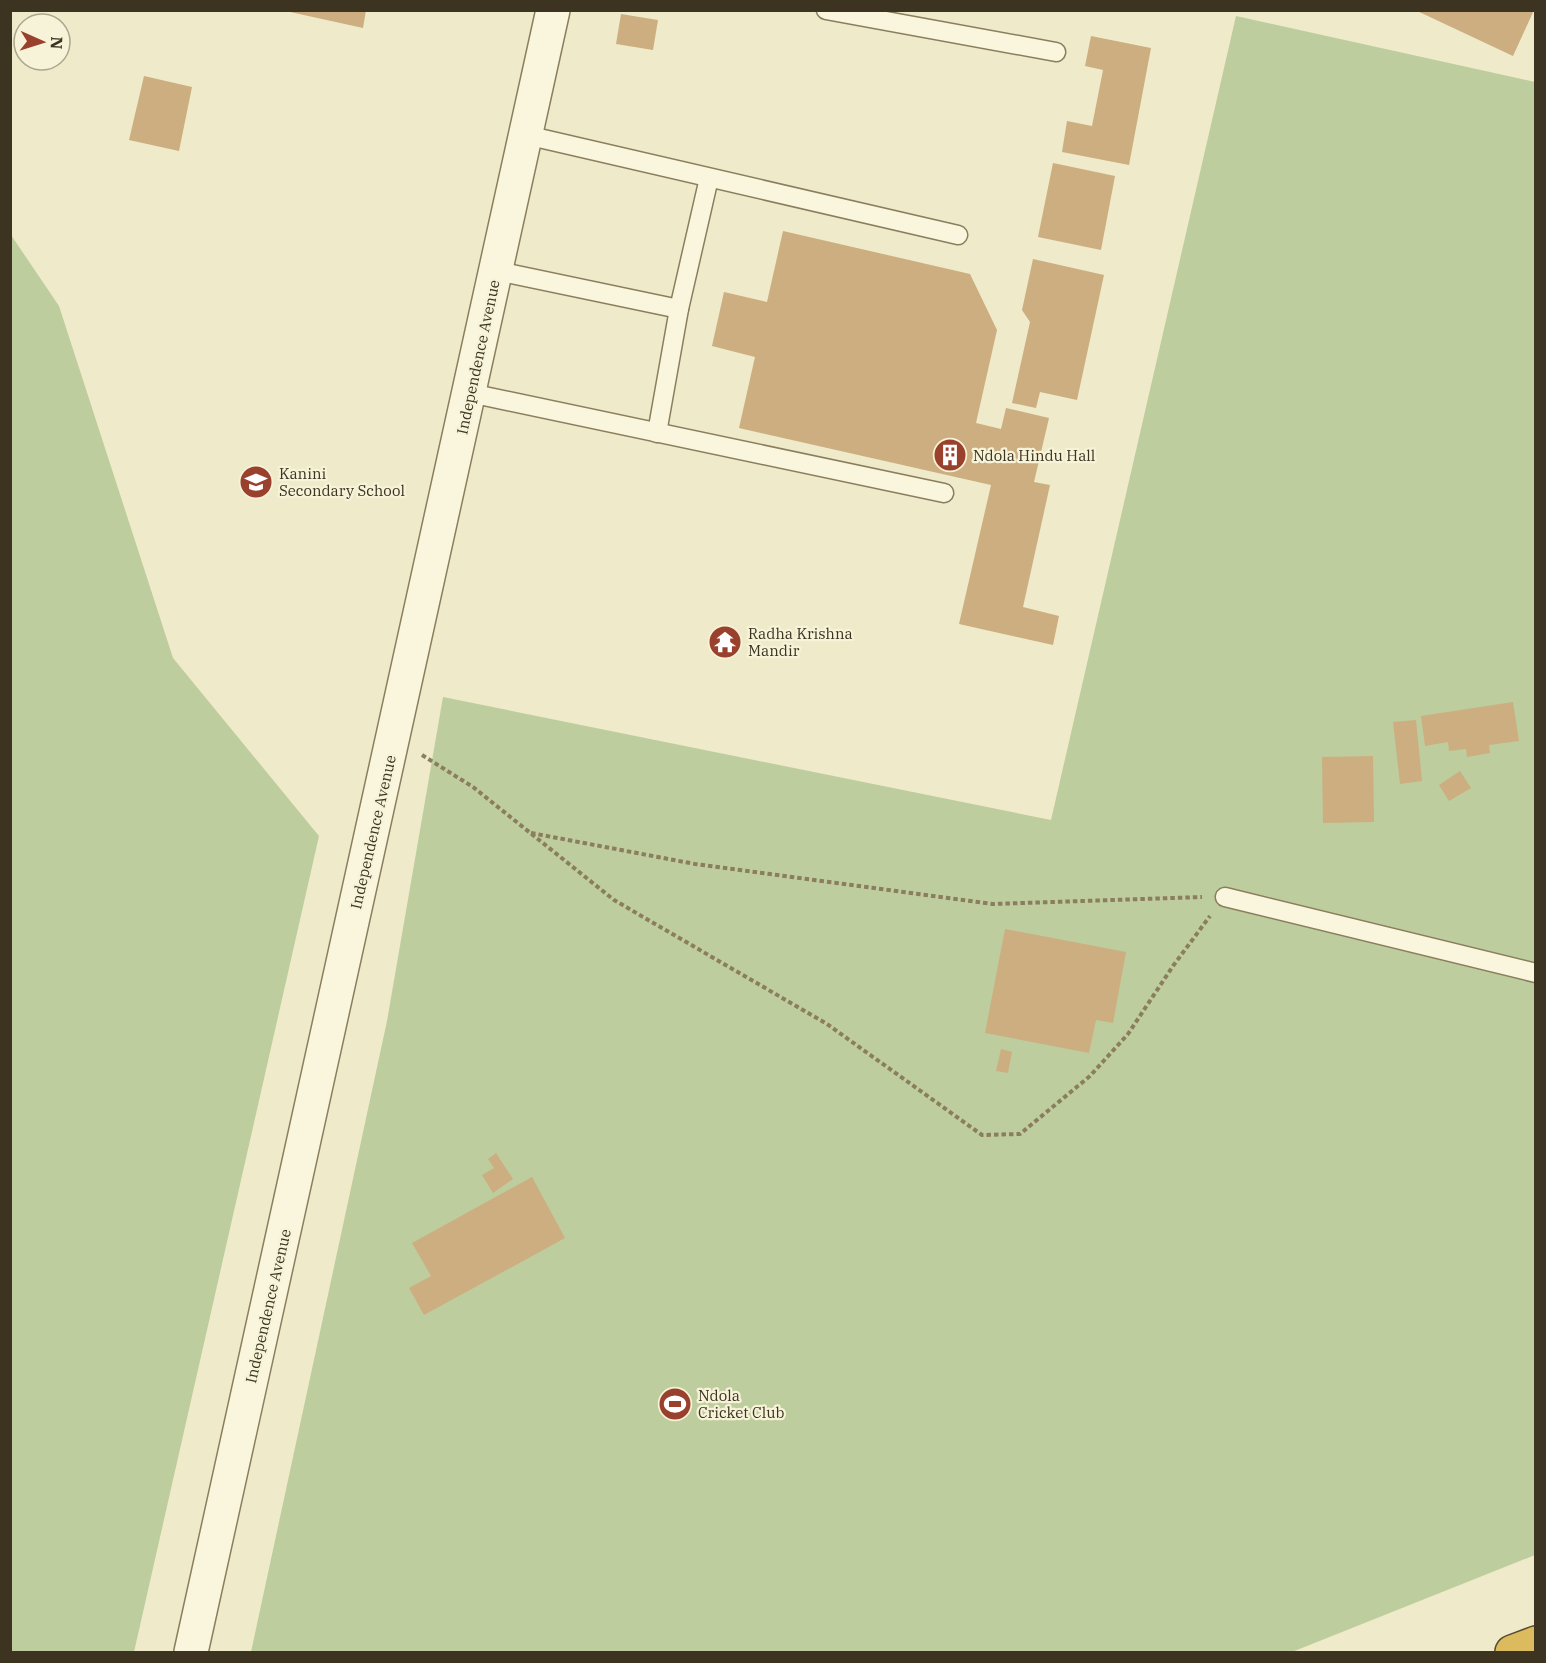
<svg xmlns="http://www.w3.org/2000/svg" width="1546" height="1663" font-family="'IBM Plex Serif',serif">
<rect width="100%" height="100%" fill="#efeac9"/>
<g fill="#becd9d">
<path d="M1236,16L1535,82V1555L1292,1652H251L387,1021L443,697L1051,820Z"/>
<path d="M11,235L59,306L173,658L319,836L134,1652H11Z"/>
</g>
<g fill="#ccae80">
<path d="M281,10H366L363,28Z"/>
<path d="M1415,10H1534L1513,56Z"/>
<path d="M621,14L658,20L653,50L616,44Z"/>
<path d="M1091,36L1151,48L1129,165L1062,152L1067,121L1092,126L1103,70L1085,66Z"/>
<path d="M144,76L192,87L179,151L129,140Z"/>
<path d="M1053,163L1115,176L1101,250L1038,237Z"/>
<path d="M783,231L970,274L997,330L976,423L1001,429L1006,408L1049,418L1034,482L1050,485L1023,607L1059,616L1053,645L959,624L991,485L739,428L755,357L712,346L724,292L767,302Z"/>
<path d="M1033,259L1104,275L1077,400L1040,392L1036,408L1012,403L1030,322L1022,310Z"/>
<path d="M1513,702L1519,741L1489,745L1490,753L1467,757L1466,749L1449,751L1448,742L1425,746L1421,716Z"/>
<path d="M1416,720L1422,781L1400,784L1393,722Z"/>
<path d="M1373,756L1374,822L1323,823L1322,757Z"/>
<path d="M1460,771L1471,788L1449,801L1439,785Z"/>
<path d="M1005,929L1126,952L1113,1023L1096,1020L1089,1053L985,1033Z"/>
<path d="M1001,1049L1012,1052L1008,1073L996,1071Z"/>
<path d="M496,1153L513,1179L493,1193L482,1175L494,1168L488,1159Z"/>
<path d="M532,1177L565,1238L424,1315L409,1288L431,1276L412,1243Z"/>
</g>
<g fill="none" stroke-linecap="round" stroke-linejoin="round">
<g stroke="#8b7e5e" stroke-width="21">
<g id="lane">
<path d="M826,10L1056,52"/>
<path d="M526,135L958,235"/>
<path d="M497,271L679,309L657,433"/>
<path d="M679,309L709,178"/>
<path d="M470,393L944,493"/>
<path d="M1225,897L1536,973"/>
</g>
</g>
<g stroke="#8b7e5e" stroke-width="36">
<path id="street" d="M191,1652L553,10"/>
</g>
<g stroke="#594c31" stroke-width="36">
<path id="highway" d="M1512,1652L1536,1643"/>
</g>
<g stroke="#8b7e5e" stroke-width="4" stroke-dasharray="4.5 3" stroke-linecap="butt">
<path d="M422,755L473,787L614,900L827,1024L982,1135L1020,1134L1090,1076L1128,1034L1173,966L1210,916"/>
<path d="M531,833L695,864L993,904L1202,897"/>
</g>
<use href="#lane" stroke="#f9f6dd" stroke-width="18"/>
<use href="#street" stroke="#f9f6dd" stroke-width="33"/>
<use href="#highway" stroke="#dbbb5d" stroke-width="33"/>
</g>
<defs>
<g id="building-disc" transform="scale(1.725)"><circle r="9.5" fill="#9a412e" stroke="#f6f3d9"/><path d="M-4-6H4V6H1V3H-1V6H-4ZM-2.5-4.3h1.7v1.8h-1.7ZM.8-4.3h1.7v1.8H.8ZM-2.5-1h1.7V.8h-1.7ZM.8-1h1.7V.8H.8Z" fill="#fff"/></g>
<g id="school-disc" transform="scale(1.725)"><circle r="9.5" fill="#9a412e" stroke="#f6f3d9"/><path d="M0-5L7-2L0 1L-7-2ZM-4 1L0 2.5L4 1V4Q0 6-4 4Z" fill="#fff"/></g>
<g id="temple-disc" transform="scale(1.725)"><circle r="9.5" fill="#9a412e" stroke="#f6f3d9"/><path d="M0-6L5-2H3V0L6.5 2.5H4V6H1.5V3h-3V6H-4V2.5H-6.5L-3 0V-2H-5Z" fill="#fff"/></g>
<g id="stadium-disc" transform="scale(1.725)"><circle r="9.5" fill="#9a412e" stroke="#f6f3d9"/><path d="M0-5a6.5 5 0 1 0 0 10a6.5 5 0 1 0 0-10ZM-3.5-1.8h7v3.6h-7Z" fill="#fff"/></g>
</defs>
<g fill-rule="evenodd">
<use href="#building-disc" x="950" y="455"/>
<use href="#school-disc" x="256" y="482"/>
<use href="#temple-disc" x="725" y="642"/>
<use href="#stadium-disc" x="675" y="1404"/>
</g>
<g text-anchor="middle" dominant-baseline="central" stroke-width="4.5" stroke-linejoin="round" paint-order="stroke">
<g font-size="15" fill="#3c3321" stroke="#f6f3d9">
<text transform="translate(478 357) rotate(-78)">Independence Avenue</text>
<text transform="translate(373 832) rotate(-77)">Independence Avenue</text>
<text transform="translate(268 1306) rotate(-77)">Independence Avenue</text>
</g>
<g font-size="15" fill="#3c3321" stroke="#f6f3d9" text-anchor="start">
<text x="973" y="455">Ndola Hindu Hall</text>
<text x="279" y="473">Kanini<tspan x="279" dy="17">Secondary School</tspan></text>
<text x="748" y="633">Radha Krishna<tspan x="748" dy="17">Mandir</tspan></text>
<text x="698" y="1395">Ndola<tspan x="698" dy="17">Cricket Club</tspan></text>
</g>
</g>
<rect width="1546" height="1663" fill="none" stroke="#3c3321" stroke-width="24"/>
<g transform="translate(42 42) rotate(93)"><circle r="28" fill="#f6f3d9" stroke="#aca68f" stroke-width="1.5"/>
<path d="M0-4.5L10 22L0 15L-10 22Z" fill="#9a412e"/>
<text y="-9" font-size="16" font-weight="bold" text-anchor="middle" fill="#3c3321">N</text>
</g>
</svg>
